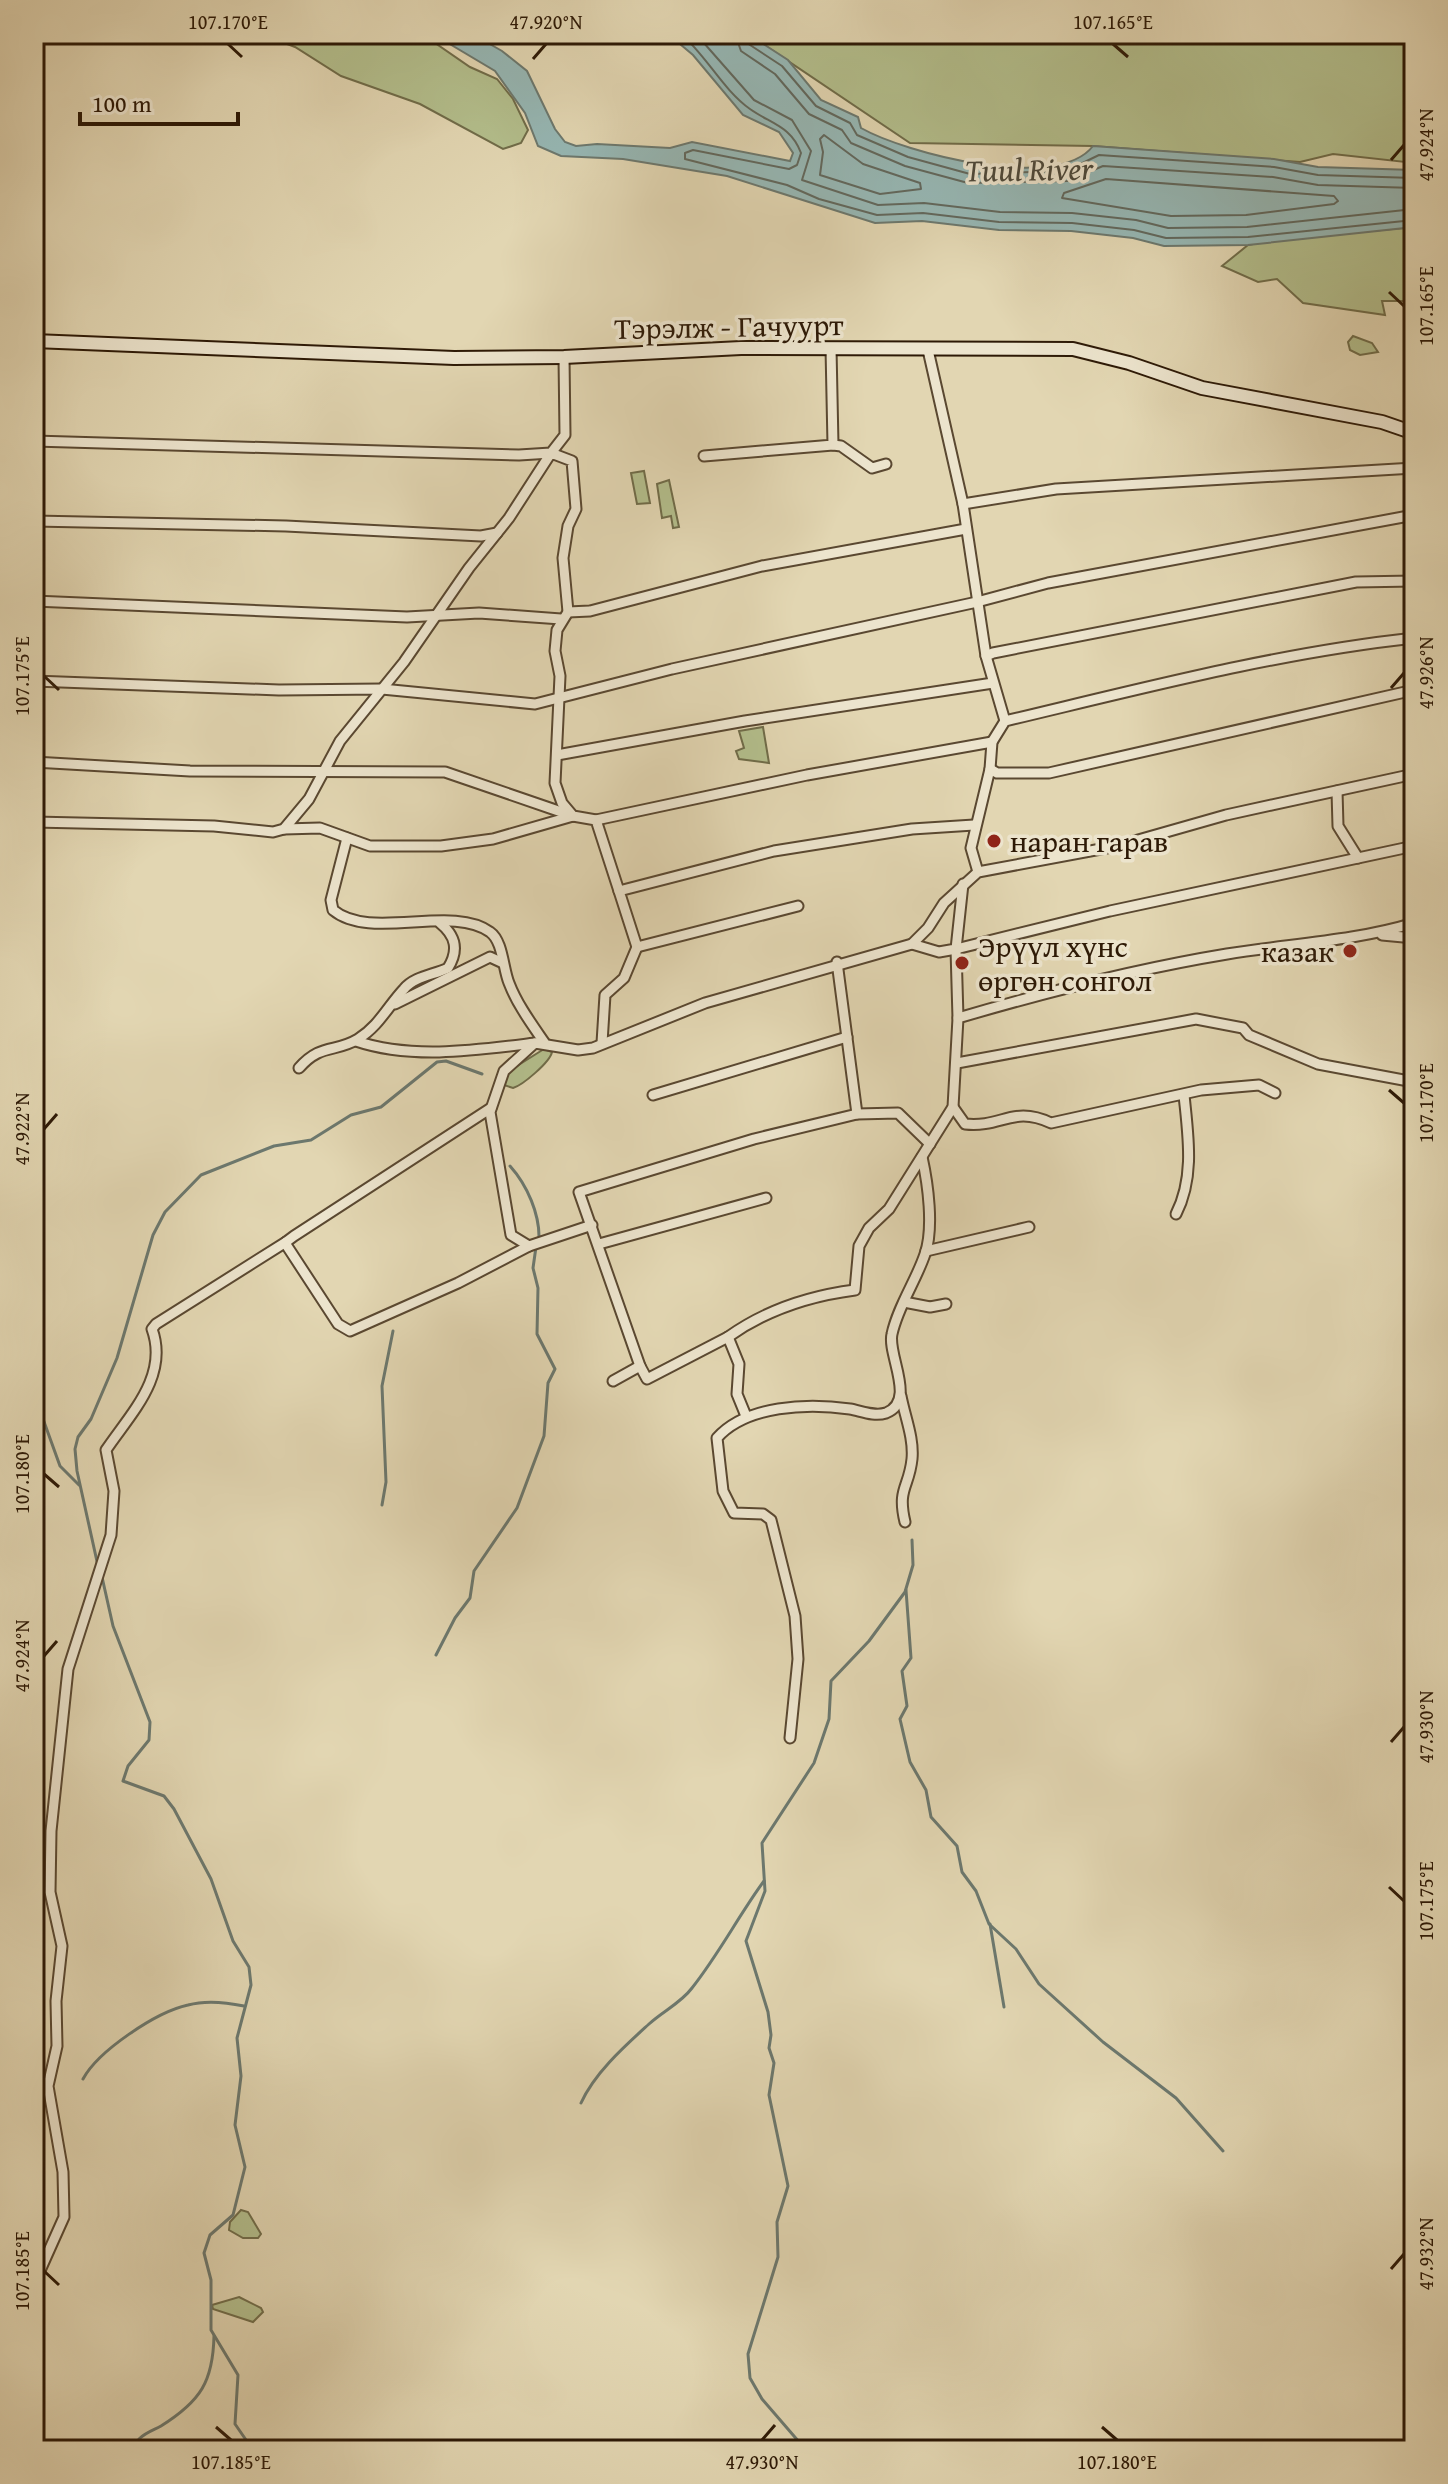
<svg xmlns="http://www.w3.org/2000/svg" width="1448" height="2484" font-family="'Gentium Book Plus',serif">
<rect width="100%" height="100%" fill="#e2d6b2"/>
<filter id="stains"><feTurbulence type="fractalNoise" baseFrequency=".0025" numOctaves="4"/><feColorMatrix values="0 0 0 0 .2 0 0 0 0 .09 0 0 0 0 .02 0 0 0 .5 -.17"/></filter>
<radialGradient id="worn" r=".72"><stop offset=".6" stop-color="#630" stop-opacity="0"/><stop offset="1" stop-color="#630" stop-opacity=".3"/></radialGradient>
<g fill="#b3be8c" stroke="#706c49" stroke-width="2">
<path d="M261,34H422L470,67L497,79L513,99L528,130L521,143L503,149L420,104L341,76L295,47Z"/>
<path d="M748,34H1414V163L1333,154L1300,162L1093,146L910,143Z"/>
<path d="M1414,227V305L1410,301H1382L1385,315L1303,303L1277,279L1258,282L1222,266L1248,245L1274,240Z"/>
<path d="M1353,336L1372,343L1378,352L1360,355L1350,350L1348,342Z"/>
<path d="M644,471L650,503L637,504L631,473Z"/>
<path d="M669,480L679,527L673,528L671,516L662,518L657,484Z"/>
<path d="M763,727L769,763L739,759L736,751L744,748L739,731Z"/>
<path d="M544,1049L552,1052C550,1062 523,1085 513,1088L504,1085V1074Z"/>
<path d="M241,2210L248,2212L261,2234L258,2238H243L229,2230L230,2222Z"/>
<path d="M239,2297L261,2308L263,2312L253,2322L213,2309L212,2305Z"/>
</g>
<path fill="#96b7b4" stroke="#6c786e" stroke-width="2" d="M433,34H472L502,51L527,71L555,129L565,142L576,146L597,144L670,148L692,142L790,161L793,153L779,132L743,115L693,55L668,34H748L788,60L821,100L858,117L861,128C905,153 1057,193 1093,146L1274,159L1318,167L1414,170V227L1248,245L1164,246L1133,238L1071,231L999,230L922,221L875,223L727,176L623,159L561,156L538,146L525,113L495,71Z"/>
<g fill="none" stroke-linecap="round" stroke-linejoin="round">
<g stroke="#62685d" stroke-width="2">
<path d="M681,34C706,55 723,90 750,109C771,124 791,126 801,153L797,165L789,169L693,150L685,153V159L787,185L819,199L877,215L923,213L999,222L1072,223L1134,230L1166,238L1248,237L1414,220"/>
<path d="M696,34L754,100L792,120L811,151L802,180L878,205L924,203L1000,212L1072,213L1136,220L1168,228L1247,227L1414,209"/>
<path d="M735,34L741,51L775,74L809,114L842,130L851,143L905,166L968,183L1067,181L1103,166L1273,177L1318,185L1414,188"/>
<path d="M745,34L747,43L782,66L816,106L850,123L857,135L908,157L970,174L1066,171L1099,155L1274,167L1318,175L1414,178"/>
<path d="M824,135L863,164L920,183L921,189L880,194L820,175L823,152L820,139Z"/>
<path d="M1106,179L1334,196L1338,201L1334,204L1246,215L1171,216L1062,198L1064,193Z"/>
</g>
<g stroke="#6c786e" stroke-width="3">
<path d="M510,1166C527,1185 540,1214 539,1240"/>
<path d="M34,1394L60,1466L79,1485"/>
<path d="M382,1505L386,1482L382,1386L393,1331"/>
<path d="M98,1566L77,1471L75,1449L78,1437L91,1419L117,1358L153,1235L165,1212L201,1175L274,1146L311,1140L351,1115L381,1107L437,1062L446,1061L482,1074"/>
<path d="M102,1577L113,1626L150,1722L149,1740L128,1766L123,1781L164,1796L174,1809L211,1879L233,1941L249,1967L251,1985L237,2038L241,2076L235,2125L245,2167L233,2215L210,2235L204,2253L211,2280V2330L238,2375L235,2424L253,2450"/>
<path d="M906,1590L911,1658L902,1671L907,1706L900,1719L910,1762L926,1790L931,1817L957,1846L962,1872L976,1891L989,1924L1016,1949L1039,1984L1103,2042L1176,2098L1223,2151"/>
<path d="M436,1655L455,1618L470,1598L474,1571L517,1508L544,1436L548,1383L555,1369L537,1334L538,1288L533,1268L536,1247"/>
<path d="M990,1924L1004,2007"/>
<path d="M83,2079C98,2051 156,2012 188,2005C206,2000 225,2002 244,2006"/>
<path d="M581,2103C595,2072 626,2045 649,2024C663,2011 681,2003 692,1988C719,1954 739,1915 764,1881"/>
<path d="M136,2450L139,2439C146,2432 154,2430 161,2426C201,2401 213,2381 214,2336"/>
<path d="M806,2450L762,2399L750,2378L748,2354L778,2257L777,2222L788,2186L769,2095L774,2063L769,2048L771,2035L768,2012L746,1941L765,1891L762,1843L814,1763L829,1719L831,1681L869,1641L905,1592L913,1565L912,1540"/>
</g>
<g stroke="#5a4831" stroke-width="13">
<g id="street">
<path d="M928,350L963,504L986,656"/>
<path d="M34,441L519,455L551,453L565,435L564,357"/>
<path d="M833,445L841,446L872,468L886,464"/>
<path d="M704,456L833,445L831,348"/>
<path d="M963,504L1056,489L1414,468"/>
<path d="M34,521L286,526L481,536L497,533"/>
<path d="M34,601L407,617L479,613L561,619"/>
<path d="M568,612L590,611L762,566L966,529"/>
<path d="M34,681L279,690L382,689L535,704L672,669L977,602L1048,583L1414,515"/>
<path d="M1005,721L986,656L993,653L1356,582L1414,581"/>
<path d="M557,755L745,721L993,683"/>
<path d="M34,762L190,771L445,772L573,816"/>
<path d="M990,769L992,742L1005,721C1140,689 1276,653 1414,638"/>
<path d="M1337,791L1338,826L1358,858"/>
<path d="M596,820L807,775L992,742"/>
<path d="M34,822L214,826L273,832L284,829L309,799L340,741L404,662L469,568L509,518L551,453L572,461L576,509L568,526L563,558L568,612L557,630L555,651L560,676L555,783L562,803L573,816L596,820L619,891"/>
<path d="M284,829L320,828L370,846H441L493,839L573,816"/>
<path d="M347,838L331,900L333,910C370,941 452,904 490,932C503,941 503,969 509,983C517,1004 531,1023 544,1042"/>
<path d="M978,872L971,848L990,769L997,773H1049L1414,690"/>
<path d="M798,906L637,947L619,891L774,851L912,829L974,825"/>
<path d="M1382,935L1414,938"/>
<path d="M912,944L939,952L956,949L963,884"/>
<path d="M395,1004L490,957L503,963"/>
<path d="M958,1018L956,949L1110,911L1414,846"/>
<path d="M356,1041C412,1060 478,1050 535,1043"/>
<path d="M602,1043L605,995L624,978L637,947"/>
<path d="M957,1063L1196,1019L1243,1028L1249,1035L1318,1064L1414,1082"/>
<path d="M299,1068C321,1043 335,1053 358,1039C379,1026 388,1006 404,989C415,976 434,975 448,968C459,950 456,936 440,923"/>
<path d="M653,1095L847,1037"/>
<path d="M953,1107L965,1124C1002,1128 1013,1105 1051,1123L1201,1090L1259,1085L1275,1093"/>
<path d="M491,1108L294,1236L286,1242L287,1246L338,1324L350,1331L458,1283L529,1246"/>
<path d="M857,1114L898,1113L930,1144"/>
<path d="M1176,1214C1195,1177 1188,1135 1184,1095"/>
<path d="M592,1225L529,1246L511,1235L490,1112L504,1071L535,1043L578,1050L593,1048L705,1003L912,944L928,928L944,903L978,872L1117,846L1226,815L1414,774"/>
<path d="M599,1244L766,1198"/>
<path d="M926,1251L1029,1227"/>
<path d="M904,1302L930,1307L946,1304"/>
<path d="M728,1337C766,1310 808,1296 855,1290L859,1246L869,1228L889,1209L953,1107L958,1018C1046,992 1136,969 1227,954C1289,944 1355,941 1414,923"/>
<path d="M640,1366L579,1192L754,1139L857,1114L837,962"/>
<path d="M613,1381L640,1366L647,1379L728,1337L739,1364L737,1394L746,1416"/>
<path d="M901,1396C905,1417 914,1438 912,1459C909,1488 897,1488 905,1522"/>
<path d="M790,1738L798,1659L795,1616L771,1520L763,1514L734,1513L723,1491L717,1438C746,1405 808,1403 850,1409C861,1411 874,1417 886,1413C917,1401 887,1355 892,1334C898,1306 916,1281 925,1254C934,1228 928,1184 922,1157"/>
<path d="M34,2284L64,2217L63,2172L48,2086L57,2046L56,2001L62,1946L50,1892L51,1831L68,1669L111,1535L114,1491L106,1450C131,1413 169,1376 152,1329L156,1324L286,1242"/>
</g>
</g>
<g stroke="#2d1906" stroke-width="16">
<path id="secondary" d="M34,341L454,358L564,357L741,348L1073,349L1129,363L1202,388L1382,422L1414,433"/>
</g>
<use href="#street" stroke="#ece4cd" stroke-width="9"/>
<use href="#secondary" stroke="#ece4cd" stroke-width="12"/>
</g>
<path fill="none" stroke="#2d1906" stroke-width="3" d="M228,44L242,57M1113,44L1128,57M533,59L546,44M1391,160L1404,145M1389,292L1404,306M44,676L59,690M1391,688L1404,673M1389,1090L1404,1103M44,1129L57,1114M44,1474L59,1487M44,1656L57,1641M1391,1742L1404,1727M1389,1887L1404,1901M1391,2269L1404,2254M44,2271L59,2285M216,2427L231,2440M1102,2427L1117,2440M762,2440L775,2425"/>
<g fill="#8f2418" stroke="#ece4cd" stroke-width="3">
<circle cx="994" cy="841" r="8"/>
<circle cx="1350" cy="951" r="8"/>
<circle cx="962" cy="963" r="8"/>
</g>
<g text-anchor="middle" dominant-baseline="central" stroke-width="7" stroke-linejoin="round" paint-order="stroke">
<g font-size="30" fill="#2d1906" stroke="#ece4cd">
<text transform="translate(729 326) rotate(-1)">Тэрэлж - Гачуурт</text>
</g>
<g font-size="30" fill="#2d1906" stroke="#ece4cd" text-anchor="start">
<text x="1010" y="841">наран гарав</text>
<text x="978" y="946">Эрүүл хүнс<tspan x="978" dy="34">өргөн сонгол</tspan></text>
<text x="1334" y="951" text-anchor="end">казак</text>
</g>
<g font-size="32" font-style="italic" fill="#4c483a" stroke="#ece4cd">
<text transform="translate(1029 169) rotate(-1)">Tuul River</text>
</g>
</g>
<rect width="1448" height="2484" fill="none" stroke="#e2d6b2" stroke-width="88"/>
<path d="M80 112v12h158v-12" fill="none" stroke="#2d1906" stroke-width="4"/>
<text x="92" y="112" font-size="24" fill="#2d1906" stroke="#ece4cd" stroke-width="6" paint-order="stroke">100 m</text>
<rect x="44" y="44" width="1360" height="2396" fill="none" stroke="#2d1906" stroke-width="3"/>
<g font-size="20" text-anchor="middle" fill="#2d1906">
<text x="228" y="29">107.170°E</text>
<text x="546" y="29">47.920°N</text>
<text x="1113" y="29">107.165°E</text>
<text transform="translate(1426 145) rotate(-90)" y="7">47.924°N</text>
<text transform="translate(1426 306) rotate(-90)" y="7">107.165°E</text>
<text transform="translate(1426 673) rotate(-90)" y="7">47.926°N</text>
<text transform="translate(22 676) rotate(-90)" y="7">107.175°E</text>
<text transform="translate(1426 1103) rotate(-90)" y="7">107.170°E</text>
<text transform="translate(22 1129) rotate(-90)" y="7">47.922°N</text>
<text transform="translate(22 1474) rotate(-90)" y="7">107.180°E</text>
<text transform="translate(22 1656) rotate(-90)" y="7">47.924°N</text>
<text transform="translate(1426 1727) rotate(-90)" y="7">47.930°N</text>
<text transform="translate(1426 1901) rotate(-90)" y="7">107.175°E</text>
<text transform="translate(1426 2254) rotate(-90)" y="7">47.932°N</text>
<text transform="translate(22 2271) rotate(-90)" y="7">107.185°E</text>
<text x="231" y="2469">107.185°E</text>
<text x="762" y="2469">47.930°N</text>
<text x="1117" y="2469">107.180°E</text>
</g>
<rect width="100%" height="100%" filter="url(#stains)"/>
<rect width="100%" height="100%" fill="url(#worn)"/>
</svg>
